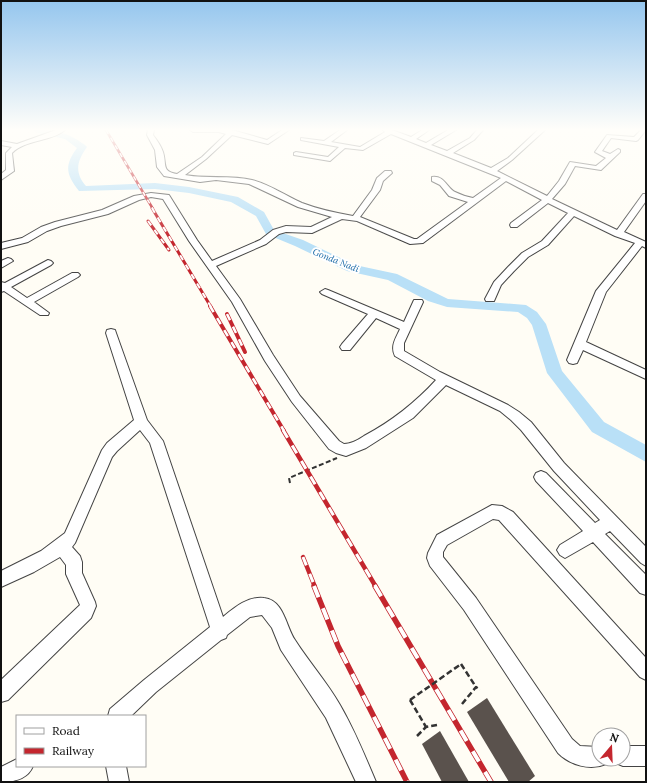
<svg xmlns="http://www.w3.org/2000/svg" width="647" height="783" font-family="Lora,serif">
<rect width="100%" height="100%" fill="#fffdf5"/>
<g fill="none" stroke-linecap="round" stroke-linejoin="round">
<path fill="#b9e0f7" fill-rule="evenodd" d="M34,130C56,130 67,132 85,145L87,147C77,161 74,172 86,186L155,183L189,187L238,197L264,212L274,230L303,240L355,265L397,274L448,299L526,305L537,312L546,324L562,371L604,422L646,445V462L592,432L547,373L532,325L527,318L518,312L447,307L428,301L388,280L347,271L295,246L266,234L256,216L231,202L189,193L155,189L79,191C66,174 64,166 77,148L65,139L35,132Z"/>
</g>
<g fill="#5a524d">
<path d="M487,698L535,776L528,782H509L467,712Z"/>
<path d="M440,731L469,782H442L422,744Z"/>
</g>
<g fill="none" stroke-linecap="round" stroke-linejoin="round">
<g stroke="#444" stroke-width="2">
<g id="minor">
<path d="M56,130H65C51,142 26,139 12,153L14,171L1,180V174L6,170V153L12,147L1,145V141L17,144Z"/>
<path d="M148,130H154L153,135C157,140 161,146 163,152C167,165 161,171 177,174L202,157L226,134L219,132H193L190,130H232L267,140L282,130H289L268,144L232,135L206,159L185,175C207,179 230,175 252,180C269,184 286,196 302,203C318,209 336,213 353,216L372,190L377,178L385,171H391L392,173L383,181L380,190L360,217L414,239H417L468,202L449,196L440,185L432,181V177C444,175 447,188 455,192C461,195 467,197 473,198L501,178L391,134L363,150L345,148L330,161L294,155V153L296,152L328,157L339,147L301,140V138L324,141L340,130H347L331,142L360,147L385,132L383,130H392L411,137L422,130H429L416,139L426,143L448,130H456L431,145L447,151L470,138L477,130H483L474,140L453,153L491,168L508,158L538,130H545L512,160L497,171L547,196L559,181L570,162L596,166L606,158L595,152L607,135L634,137L641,130H646L638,140L636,141L611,138L602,151L610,154L618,149L620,150V152L601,170L575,166L565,184L552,199L617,230L643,194H646V201L624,232L646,242V248L642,246L606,292L586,342L646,370V379L583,350L577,363L573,364L569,363L567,360L596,291L635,243L615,236L574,216L548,245L528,257L514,271L501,285L494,301H486L485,299L494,282L508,267L522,253L542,241L568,213L548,203L517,227H511L510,225L511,223L542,200L506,181L423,243L410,244L357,221L342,219L312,233L286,232L279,234L266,244L216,266L240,299L273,355L300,396L339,441L344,444C351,444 358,440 364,436C392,421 415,403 436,380L395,356C390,346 396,338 400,329L376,318L350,350H342L340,347L342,344L368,314L322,294L320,292L325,289L328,290L404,322L414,300H422L423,302L404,343V351L440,372L508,405L519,412L531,422L564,463L646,547V566L641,563L610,531L605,534L646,575V595L640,593L593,542L565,558L560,555L557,550L560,545L583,531L536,481L534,477L536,473L541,471L546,473L595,523L600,520L554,471L521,430L511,420L500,411L446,385L413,418L366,448L346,456L336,453L329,449L292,402L265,361L232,302L189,241L163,199L151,197L139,200L108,214L61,226L47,231L28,242L1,249V243L22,238L41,227L55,222L102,210L134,196L151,193L169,195L197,240L212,261L260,240L273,230L286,226L311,227L332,217L298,207L249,184L216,180L200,182L164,176L157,167L155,150L147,135Z"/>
<path d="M8,258L11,259L13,261L1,268V261Z"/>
<path d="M48,260L51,261L53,263L51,265L11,287L27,298L72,273H78L80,275L78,277L34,302L49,313L48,315H40L4,291L1,292V282L5,283Z"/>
<path d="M111,329L115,330L116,333L147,420L163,441L223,617C234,608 248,596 264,598C284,600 286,627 295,640C309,662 327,682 340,705C354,729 365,756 376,782H356L326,718L281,650L272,628L262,615L250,617L227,635L226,638L221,640L156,692L131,716H108L110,709L144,680L210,627L150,443L140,430L117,451L112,457L75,543L72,547L80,556L82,562V573L95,602L96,606L91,618L8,700L1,702V680L80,605L66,574V565L60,557L34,572L1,587V571L41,551L65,533L102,450L107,443L134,420L106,333L107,330Z"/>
<path d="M492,505L502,506L513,512L646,658V680L640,677L499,520L493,519L447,545L443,552V557L476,598L572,739L580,746L599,747V759H608L606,764C590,771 570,765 558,753L464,610L430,566L427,558L428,553L437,535Z"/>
<path d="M623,746H646V766H623L616,763L614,759H623Z"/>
<path d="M17,759V766H33C28,779 14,782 1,782V767Z"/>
<path d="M106,766H126L129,782H109Z"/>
</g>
</g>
<path stroke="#333" stroke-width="2" stroke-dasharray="5 2.5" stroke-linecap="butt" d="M290,483L289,478L337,458"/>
<g stroke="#333" stroke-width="2.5" stroke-dasharray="6 3" stroke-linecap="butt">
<path d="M461,664L476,687"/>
<path d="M410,700L426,727"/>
<path d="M462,704L476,687L480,690"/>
<path d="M417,736L426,727L437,725"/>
</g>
<use href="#minor" fill="#fff" fill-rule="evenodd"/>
<g stroke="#c4262e" stroke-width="2.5">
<path id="rail-far4" d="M106,130L153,209"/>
</g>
<g stroke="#c4262e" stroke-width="3">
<g id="rail-far3">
<path d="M152,208L211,307"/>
<path d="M148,221L169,250"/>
</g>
</g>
<g stroke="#c4262e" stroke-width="4">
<g id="rail-far2">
<path d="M210,306L284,431"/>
<path d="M227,314L245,352"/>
</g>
</g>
<g stroke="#c4262e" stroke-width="4.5">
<g id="rail-far1">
<path d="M283,430L376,587"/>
<path d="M303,557L315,587"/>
</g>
</g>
<g stroke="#c4262e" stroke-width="5.5">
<g id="rail">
<path d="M314,586L338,646L407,782"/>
<path d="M375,586L491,782"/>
</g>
</g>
<use href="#rail-far4" stroke="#fff" stroke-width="1.5" stroke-dasharray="4.5" stroke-linecap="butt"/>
<use href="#rail-far3" stroke="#fff" stroke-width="2" stroke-dasharray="5.5" stroke-linecap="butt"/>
<use href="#rail-far2" stroke="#fff" stroke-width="2.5" stroke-dasharray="7" stroke-linecap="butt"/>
<use href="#rail-far1" stroke="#fff" stroke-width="3" stroke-dasharray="9" stroke-linecap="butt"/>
<use href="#rail" stroke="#fff" stroke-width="4" stroke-dasharray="12" stroke-linecap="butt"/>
<path stroke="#333" stroke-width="2.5" stroke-dasharray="6 3" stroke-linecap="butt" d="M410,700L461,664"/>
</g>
<linearGradient id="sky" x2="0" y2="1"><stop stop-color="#95c6ee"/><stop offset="0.54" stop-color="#fffefa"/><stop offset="1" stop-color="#fffefa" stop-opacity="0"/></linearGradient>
<rect width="647" height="240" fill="url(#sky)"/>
<g text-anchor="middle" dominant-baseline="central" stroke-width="4" stroke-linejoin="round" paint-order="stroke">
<g font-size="9" font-style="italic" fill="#1768a6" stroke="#fff">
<text transform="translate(336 260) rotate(22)">Gonda Nadi</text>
</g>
</g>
<rect width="647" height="783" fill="none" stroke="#111111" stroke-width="4"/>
<rect x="16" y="715" width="130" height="52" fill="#ffffff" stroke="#a0a0a0"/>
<rect x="24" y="728" width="20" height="6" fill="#ffffff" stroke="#a0a0a0"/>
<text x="52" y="735" font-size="12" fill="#111111">Road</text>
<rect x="24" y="748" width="20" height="6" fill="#c4262e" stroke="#a0a0a0"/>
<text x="52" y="755" font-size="12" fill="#111111">Railway</text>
<g transform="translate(611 747) rotate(19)"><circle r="19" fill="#ffffff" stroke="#a0a0a0"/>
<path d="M0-3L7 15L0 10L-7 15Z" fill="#c4262e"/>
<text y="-6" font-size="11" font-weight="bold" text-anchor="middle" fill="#111111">N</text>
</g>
</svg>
